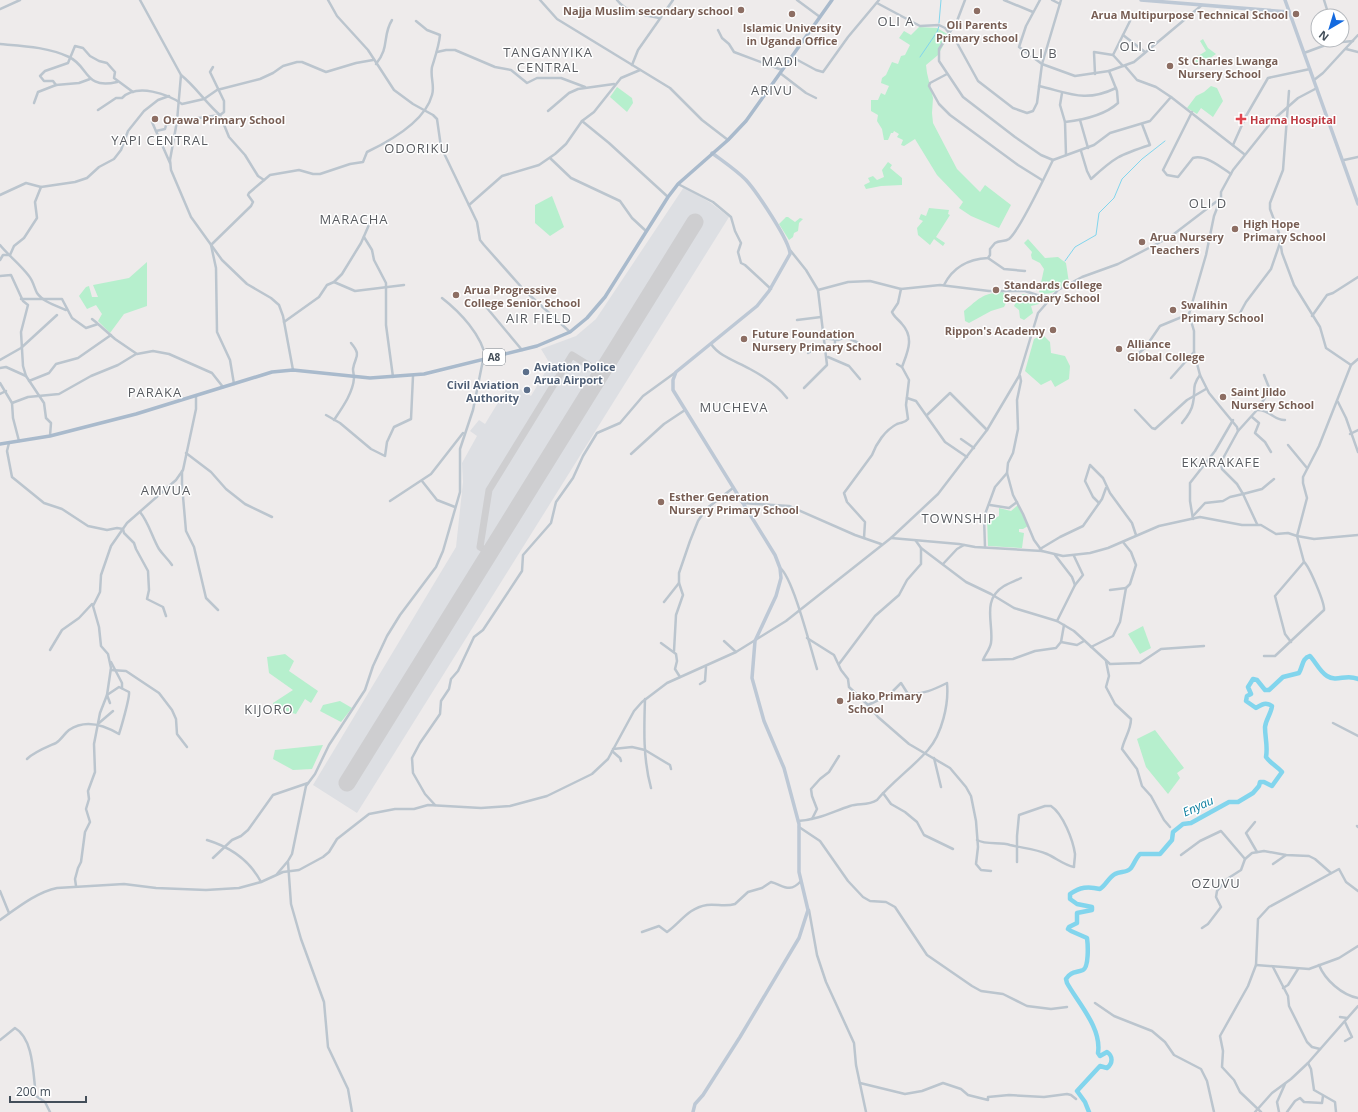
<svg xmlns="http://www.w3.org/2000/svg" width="1358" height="1112" font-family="'Open Sans',sans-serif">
<rect width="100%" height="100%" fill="#eeebeb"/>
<path fill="#dddfe3" d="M684,187L711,203L729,217L357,813L313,785L456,547L463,482L462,463L477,436L470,431L479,420L485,424L510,383L531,396L550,364L541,349L576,336L596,319Z"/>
<g fill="#b6efcd">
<path d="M919,27L937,28L949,35L938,55L926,65L927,73L933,98L932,113L933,123L957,169L980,192L985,185L1011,205L999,228L971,216L959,208L963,202L937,175L915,139L904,146L901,145L903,140L897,137L899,134L894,131L893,133H891L888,140H884L882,129L877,121L878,115L871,111V100H878L881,93L885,95L889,86L881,83L882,78L886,75L892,62L898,64L901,56L905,55L910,45L899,38L904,31L911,35Z"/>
<path d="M1203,39L1208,48L1216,54L1197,67L1195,63V58L1206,51L1200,41Z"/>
<path d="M1211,86L1217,88L1223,101L1213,117L1201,108L1197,114L1187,108L1196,96L1204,92Z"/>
<path d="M617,87L632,98L633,103L627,112L610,97Z"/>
<path d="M888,162L892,165L890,168L902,178V185L881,186L866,189L864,185L870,182L868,178L873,176L877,180L884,177L882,170Z"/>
<path d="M552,196L564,227L550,236L535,223V205Z"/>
<path d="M929,208L949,210L948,214L950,215L936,237L945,243L943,246L934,239L930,245L918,235L917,228L923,221L919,219L921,214L926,216Z"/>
<path d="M786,217H788L795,222L800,218L803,219L799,223L798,231L794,233L793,237L789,240L779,224Z"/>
<path d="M1028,239L1045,258L1058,257L1066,263L1069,283C1059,288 1050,298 1039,292L1044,269L1040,263L1032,259L1031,255L1032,252L1024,243Z"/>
<path d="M147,262V306L124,314L110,333L98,321L102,314L96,305L87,309L79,296L86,287L89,286L92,297H98L93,285L129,278Z"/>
<path d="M1003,292L1006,296V303L1004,307L991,311L969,323L965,321L964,311C979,299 982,293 1003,292Z"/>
<path d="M1023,294L1035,296L1042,300L1039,304L1031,306L1033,313L1024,320L1020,318L1019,310L1014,306L1018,298Z"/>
<path d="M1043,335L1050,342L1051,353L1065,356L1070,366L1069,379L1055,387L1051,380L1041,385L1025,371L1034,339Z"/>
<path d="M1018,505L1028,526L1023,529H1019V532L1024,533L1022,548L988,546L987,517L990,521L999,516V508L1011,511Z"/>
<path d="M1143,626L1151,648L1140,654L1128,634Z"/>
<path d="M285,654L294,661L289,671L318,691L311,703L305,699L296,714L275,709L273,703L293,690L269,673L267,657Z"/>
<path d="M340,701L352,708L341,722L320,711L323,705Z"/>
<path d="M1155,730L1184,768L1177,773L1180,778L1168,794L1146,767L1137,739Z"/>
<path d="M323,745L312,769L293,770L273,759L275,750Z"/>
</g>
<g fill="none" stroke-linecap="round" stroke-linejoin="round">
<g stroke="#82d5ed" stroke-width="1">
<path d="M939,23L941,0"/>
<path d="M920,57L937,32L939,26"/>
<path d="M1065,261L1075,247L1096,235L1099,213L1114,198L1122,179L1142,159L1165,141"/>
</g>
<path stroke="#82d5ed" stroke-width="4.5" d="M1089,1112L1085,1102L1077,1091L1100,1066L1107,1068C1113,1063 1113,1056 1107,1052L1100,1056L1098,1053C1102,1028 1078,1003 1067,983L1066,979C1071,971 1076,973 1083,970C1089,967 1088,945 1087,938L1071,931L1068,929L1069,927L1077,923V913L1092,910V907L1077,904L1070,899V894C1080,887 1088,886 1100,889C1106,885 1109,877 1115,874C1120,871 1126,873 1130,869C1133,867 1135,859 1140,854H1160L1172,840L1173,832L1183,824L1191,823L1229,802H1238L1253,793L1259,786L1260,782H1264L1272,786L1282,772C1277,766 1271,764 1266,757C1268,746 1265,738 1265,727C1266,719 1271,714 1272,706C1266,702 1262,704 1256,708L1246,701L1247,696L1251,694L1248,687L1253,679L1257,680L1265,690H1269L1283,677L1299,673C1303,666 1302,658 1310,656C1315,661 1320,672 1327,676C1338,683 1345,673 1358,679"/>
<path stroke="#ceced0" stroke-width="7" d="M490,553L480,547L489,490L572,355L601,373"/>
<path stroke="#ceced0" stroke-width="17" d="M347,783L695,222"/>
<g stroke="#bbc5ce" stroke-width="2.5">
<path d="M140,0L181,75L177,121L170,160L171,170L191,217L222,260L247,284L271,298L279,305L283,316L293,370"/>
<path d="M328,0L337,16L368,50L394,90L413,104L433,115L437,119L441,147L477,222L480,240L484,245L524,290L570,332"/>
<path d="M540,0L557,19L670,88L702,120L728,140"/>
<path d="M617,0C627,13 644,15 659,18"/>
<path d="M797,0L820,17"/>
<path d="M965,0L957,21L939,49V61L963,97L1015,137L1041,155L1053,160"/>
<path d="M1004,0L1033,12"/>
<path d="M1040,0L1026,26L1019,47L1042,64L1075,76L1109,71"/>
<path d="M1052,0L1060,4"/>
<path d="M1324,0L1329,16"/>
<path d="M877,3L920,26L939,25L945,28L956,41L978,81L1013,108L1027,113L1033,111L1037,103L1042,64L1061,0"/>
<path d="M0,9L20,0"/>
<path d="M718,30L722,38L729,44L734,52L782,70"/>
<path d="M1123,35L1130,21"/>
<path d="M0,44C23,46 48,47 69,57C89,66 84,90 117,82"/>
<path d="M1346,49L1358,52"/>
<path d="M437,52L446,50H455L495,67L511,70L527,83L537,78H561L585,87"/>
<path d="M1304,53L1331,43L1353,41"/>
<path d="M792,57L816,70L823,72L848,37L879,0"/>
<path d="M376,64C390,47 382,36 392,20"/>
<path d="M632,65L638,50L673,0"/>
<path d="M1123,66L1113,55L1123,35L1145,52"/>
<path d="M780,73L806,93L816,98"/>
<path d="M947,74L930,83L929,86L939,104L950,115L1018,165L1042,180"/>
<path d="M1095,74L1094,52L1113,55"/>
<path d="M181,75C196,87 206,103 220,115L224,112V101L210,72L213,67"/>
<path d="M1314,80L1323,73L1358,35"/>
<path d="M56,85L53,81H44L40,76L45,71L68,63L75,46L83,48L90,56L99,61L107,63L115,72L114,78L133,92"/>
<path d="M1039,86C1069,93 1085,103 1116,88"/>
<path d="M1289,91L1283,170L1270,203V209L1279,233L1282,253L1294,285L1320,327L1326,348L1351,365L1358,359"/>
<path d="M1062,93L1060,105L1065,122"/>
<path d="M1171,97L1244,154"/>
<path d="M34,103L38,92L56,85L79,83L90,79"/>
<path d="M98,110L116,98H122C137,83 168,94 182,104L204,99L217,90L260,79L273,73L283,66L297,62H302L326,72L356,63L373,60"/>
<path d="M548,111L569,93L578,89L614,84"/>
<path d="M1192,112L1163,170L1167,175L1178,177L1193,158C1205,154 1221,167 1231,174"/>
<path d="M1080,120L1088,148"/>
<path d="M582,121L594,112L621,78L640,70"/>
<path d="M152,122L170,163"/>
<path d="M156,131L165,129L166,125L177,121L220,115L229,137L245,155L258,176L264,180"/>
<path d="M1233,145L1246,116L1268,78L1310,69"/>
<path d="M1081,151L1087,171L1091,179C1115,157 1119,155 1150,145L1142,124"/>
<path d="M1066,155L1065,122C1082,120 1105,115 1118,103L1117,91L1109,71L1134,62L1202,5"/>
<path d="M550,158L571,178L620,201L632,218L646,231"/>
<path d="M1344,160L1358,157"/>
<path d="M678,184L713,202L731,217L735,231L741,243L738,252L741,263L745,265L771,289"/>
<path d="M0,195L26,183L41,187L75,182L87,178L99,167L114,159L121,150L128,131L144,111L158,100L169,96"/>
<path d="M469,205L502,176L539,165L555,154L566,144L582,121L609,143L668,197"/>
<path d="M364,237L372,250L374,260L386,283V325L393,377"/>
<path d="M0,245C9,256 20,264 29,276C33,281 34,287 37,293C43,302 57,306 66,310"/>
<path d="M790,250L806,270L818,290L848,282L870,281L901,289L940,285L989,291H1025L1049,299"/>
<path d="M988,258L1004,269L1025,271"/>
<path d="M0,260L3,255H10L14,246L24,238L37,218L35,202L41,187"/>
<path d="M0,276L11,275L23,301L28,305L21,332L23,366L26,376L44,403L46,418L51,423L50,436"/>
<path d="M334,282L355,291L404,285"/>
<path d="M944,285C953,267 968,259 988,258L990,255V249L995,243C1000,240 1005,242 1009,239C1020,230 1045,176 1053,160L1094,145L1110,133L1150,121L1171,97L1156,87L1137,80L1125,66"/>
<path d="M442,298C460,312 482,335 486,359"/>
<path d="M21,299H62L72,318L86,328L98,324L115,339L137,354L153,351L169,354L212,373L223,387"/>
<path d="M487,308L522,350"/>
<path d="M1240,313L1246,302L1271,269L1280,243"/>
<path d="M1312,316L1327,295L1333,293L1358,277"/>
<path d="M92,319L97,323"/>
<path d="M797,320L821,317"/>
<path d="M284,322L319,297L327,285L334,282L342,274L361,243L372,218"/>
<path d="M823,338L838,340L846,337L867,347"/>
<path d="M711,344C720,357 736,361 750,369C763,376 778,386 787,398"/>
<path d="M808,353L815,349L832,347L835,343V339"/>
<path d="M828,357L849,366L860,379"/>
<path d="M0,360L21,348L57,315"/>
<path d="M1129,361L1145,348L1160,326L1189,314"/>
<path d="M897,364L902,367"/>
<path d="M1351,365L1319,446L1303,477V483L1307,498L1297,536L1314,539L1358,535"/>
<path d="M0,368L6,367L26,376"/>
<path d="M1020,376L1021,381L1017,400L1018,429L1013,453L1008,463L1007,473L1013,495L1023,514L1034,540L1042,551L1063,556L1090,553L1108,548L1159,526L1200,517L1242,525H1261L1276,534L1288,533L1297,536L1304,562L1275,596L1285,634L1291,642"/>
<path d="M1171,378L1194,352"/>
<path d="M29,381L49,373L56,364L78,358L111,335"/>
<path d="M0,383L12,403L13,418L19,441"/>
<path d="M234,384L230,360L217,332L216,268L211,245L251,206L253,202L248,195L249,193L270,175L299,170L313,174H320L350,164L363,162L367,152C390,141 425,122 432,95C435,86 430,77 432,67C435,57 439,46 440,35L427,30L416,21"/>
<path d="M804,388L827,365L818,290"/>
<path d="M0,394L6,391"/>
<path d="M907,398L916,401L945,442L967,457"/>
<path d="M1338,402L1346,418L1358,452"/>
<path d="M12,403L28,397L59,394L91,376L118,365L136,354"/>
<path d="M1135,410L1152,428L1155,429L1187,400L1206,389"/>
<path d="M1258,410C1270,410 1275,421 1285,420"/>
<path d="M326,415L340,423L371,449L385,456L387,442L394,427L411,419L413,376"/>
<path d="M927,415L950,393L987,430"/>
<path d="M1252,417L1259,423L1255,433L1265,442L1271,452"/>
<path d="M334,420C342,408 353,393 354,378C354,375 353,372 353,369C355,356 362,356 351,343"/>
<path d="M1182,423C1187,417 1192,410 1193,403C1196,390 1191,387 1200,375"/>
<path d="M1238,431L1257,410L1270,390L1264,375"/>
<path d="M1350,434L1358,430"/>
<path d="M961,439L974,448"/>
<path d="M9,443L7,451L12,477L44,503L62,509L88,526L107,530L117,528L123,529L124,533L134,543L136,549L148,571L149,590L147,599L163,607L166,616"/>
<path d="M1288,445L1307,468"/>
<path d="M186,453L211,472L226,489L245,504L272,517"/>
<path d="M631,454L664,424L685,410"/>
<path d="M182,471V485L186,531L194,547L206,598L218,610"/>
<path d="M1274,479L1262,489L1243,494L1237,484L1222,469L1221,462L1238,431L1237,427L1209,393L1200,375L1194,352V331L1189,314L1206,255L1214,216L1221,198V192L1233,170L1273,120L1298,98L1317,88"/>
<path d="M422,481L437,500L455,507"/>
<path d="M390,501L431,474L463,433"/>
<path d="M742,503L789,506L855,535L881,544"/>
<path d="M1099,503L1093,497L1085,481L1090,465L1103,478L1110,493L1132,523L1136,535"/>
<path d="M990,505L1009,508L1017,502"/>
<path d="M140,512C149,523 152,537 159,549C163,555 168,559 172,565"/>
<path d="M1193,516L1205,503L1223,501L1230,497L1243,494L1257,524"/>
<path d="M1193,519L1190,501V483L1215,451L1233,420"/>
<path d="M864,538L865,522L847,502L844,493L872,455C876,444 885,430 897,424C902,422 905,423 908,419L906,405L909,380L902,367C907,353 915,338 902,324C899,320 894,317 892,312L898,303L901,289"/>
<path d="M891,538L959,544L975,547L1042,551"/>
<path d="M916,541L921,548L966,582L991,594L1014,608L1057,621L1074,631L1110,664L1140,663L1161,649L1204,646"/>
<path d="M985,547L984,517L995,487L1007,473"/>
<path d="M1040,549L1060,537L1083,526L1102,499L1106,488"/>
<path d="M1055,555L1072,577L1075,585L1057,621"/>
<path d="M1074,556L1083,575L1075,585"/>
<path d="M943,564L957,549L964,545"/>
<path d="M780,568C793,577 811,650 817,669"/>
<path d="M1021,578C1015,581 1009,583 1004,586C981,600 994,624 991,643C990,649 985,655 983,660L1013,659L1035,651L1056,648L1061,642L1064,625"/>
<path d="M1110,590L1126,588"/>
<path d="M664,602L679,583"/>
<path d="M807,638L834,655L841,670L848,679L849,687L868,705L878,717L909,744L950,768L966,787L971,796L976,821L978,847L976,864L981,870L991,871"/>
<path d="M724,641L736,652"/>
<path d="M1061,642L1077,645L1084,641"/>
<path d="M661,643L676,654L677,661L675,669L680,677"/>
<path d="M1091,647L1113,636L1120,622L1126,588L1130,584L1136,565L1131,552L1123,542"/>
<path d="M50,650L62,630L79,618L92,604"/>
<path d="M674,651L676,615L683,595L679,583V573L690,541L698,521L706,509L733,488"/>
<path d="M1264,656H1275L1324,610C1325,603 1309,566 1304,562"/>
<path d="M1106,661L1109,676L1106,687L1115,704L1131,719C1131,730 1124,739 1122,749L1137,769L1142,786L1151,796L1164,820L1170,827"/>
<path d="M111,662L122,683V688"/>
<path d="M839,664L875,616L899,595L907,580L921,564V548"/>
<path d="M111,670L126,671L159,693L172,710L176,719L177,734L187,747"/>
<path d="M700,684L705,681L706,667"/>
<path d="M645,699C644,729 643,759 651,788"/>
<path d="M99,723L113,711"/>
<path d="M1333,723L1358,736"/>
<path d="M613,749L632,747L645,750L670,765L671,769"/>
<path d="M612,751L620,758L621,761"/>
<path d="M934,758L941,787"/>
<path d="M27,759C34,752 47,747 56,743C61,740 64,734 69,730C85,719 104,725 119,734C121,728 130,697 129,692L119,687L107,695L110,703"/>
<path d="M883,793L891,804L905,812L917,822L924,835L953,849"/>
<path d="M435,805L425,794L413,773L412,758L420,743L440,714L441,701L449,689L451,679L458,671L474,637L483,630L522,571L523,555L551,523L556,502L573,478L583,456L597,433L620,423L643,396L676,372"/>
<path d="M812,819L817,809L812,796L811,789L820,779L829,772L839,756"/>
<path d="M798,821C817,820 832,812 850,806C859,803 868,806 877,800C892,782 912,768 928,750C942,734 949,704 947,683C935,689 922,695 908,694L901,683L889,695L868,705"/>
<path d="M1255,822L1246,833L1257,852"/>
<path d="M1357,826L1358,827"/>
<path d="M799,827L820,841L848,881L863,897L870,901L886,902L895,907L927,955L972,986L981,991L1003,994L1027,1006L1051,1009L1067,1007"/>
<path d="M207,840C230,847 250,861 261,882"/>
<path d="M977,840C986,845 1000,842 1010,845C1022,848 1036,849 1047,854C1056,858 1064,865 1074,867C1074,863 1075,858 1075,854C1073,840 1063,814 1051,806H1045L1019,815L1017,836V862"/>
<path d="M1181,855L1200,841L1221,831L1245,859"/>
<path d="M213,858L232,840L241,836L248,830L273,795L308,783"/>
<path d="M288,862L291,904L301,939L324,1002L328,1047L348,1089L352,1112"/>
<path d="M1273,864L1286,855"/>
<path d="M277,874L288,861L292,854L306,786L315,774L329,745L365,690L373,666L387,636L400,615L436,567L443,551L460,492V449L473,410L483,360"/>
<path d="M76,886L75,879L78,868L81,862L85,832L90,822L86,809L89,799L88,791L95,772L94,744L100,713L107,695L111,668L108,654L101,646L99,627L93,606L100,592L101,575L111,546L127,523L176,480L183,470L196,409V396"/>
<path d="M0,891L9,913"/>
<path d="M809,910L817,955L826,982L854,1043L856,1065L866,1112"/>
<path d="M0,920C17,908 37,892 57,888L124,884L156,888L206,890L239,888L261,882L283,872L299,870L323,857L329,852L337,839L369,814L395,809H414L428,805L481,808L510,806L547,796L592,774L608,759L634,711L642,702L667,683L736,652L786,621L891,538L938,494L987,430L1019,376L1038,313L1058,290L1082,277L1118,264L1170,237L1221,198"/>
<path d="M1202,928L1208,924L1221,907L1216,897L1217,891L1227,879L1241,870L1245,859L1252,853L1264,851L1286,855L1309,856L1315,859L1331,873"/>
<path d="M642,932L659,926L667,932C681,922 688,908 707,905C717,904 726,907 735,904L748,892L762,888L771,882C783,885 789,894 801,881"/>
<path d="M1256,965L1309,969L1339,958L1358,946"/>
<path d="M1319,965C1325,980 1342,995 1358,998"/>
<path d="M1273,967L1288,996L1289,1006L1307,1042L1312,1047L1320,1049"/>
<path d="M1283,988L1288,985L1298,969"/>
<path d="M1095,1003L1114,1016L1152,1031L1165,1042L1174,1055L1201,1069L1207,1081L1214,1112"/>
<path d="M1340,1017L1347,1018"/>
<path d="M0,1040L15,1028C34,1039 33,1075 36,1096L45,1102L50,1112"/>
<path d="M1345,1041L1352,1037L1345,1022"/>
<path d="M1308,1063L1311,1069L1314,1090L1335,1102L1336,1112"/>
<path d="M860,1083L905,1094L922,1091L943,1083L961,1089L968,1095L988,1100V1097L1009,1095L1044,1097L1067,1094L1071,1095L1076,1099"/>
<path d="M1255,1112L1272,1093L1291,1079L1308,1063L1358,1006"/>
<path d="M1261,1112L1240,1092L1234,1080L1222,1067L1223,1051L1220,1036L1248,986L1256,965L1258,919L1269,907L1339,869L1346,882L1358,891"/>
<path d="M1279,1112L1277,1102L1285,1084"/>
<path d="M1287,1112L1295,1101L1300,1098L1304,1102L1322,1103L1323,1096"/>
</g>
<g stroke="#bdc8d5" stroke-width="3.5">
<path d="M1141,0L1289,12"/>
<path d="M1285,0L1358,204"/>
<path d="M693,1112L695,1104L703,1095L740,1037L799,938L808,910L799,872V824L784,768L764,721L752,678L755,641L776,596L781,578L780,568L775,555L673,390V380L676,372L757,306L769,291L790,254C790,241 756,191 746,180C736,170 724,162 712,153"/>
</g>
<path stroke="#a9bacc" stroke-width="3.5" d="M0,444L50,436L136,414L272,372L293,370L370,378L424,374L537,346L570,332L587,318L605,297L668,197L678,184L728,140L746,121L832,0"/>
</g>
<g fill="#8d6e63" stroke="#fff" stroke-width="1.5">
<circle cx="741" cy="10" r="4"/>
<circle cx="977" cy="11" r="4"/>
<circle cx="792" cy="14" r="4"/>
<circle cx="1296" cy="14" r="4"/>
<circle cx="1170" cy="66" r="4"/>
<circle cx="155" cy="119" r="4"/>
<circle cx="1235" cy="229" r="4"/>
<circle cx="1142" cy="242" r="4"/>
<circle cx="996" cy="290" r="4"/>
<circle cx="456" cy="295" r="4"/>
<circle cx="1173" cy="310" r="4"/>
<circle cx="1053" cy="330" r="4"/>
<circle cx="744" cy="339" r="4"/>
<circle cx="1119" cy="349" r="4"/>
<circle cx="1223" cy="397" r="4"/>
<circle cx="661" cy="502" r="4"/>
<circle cx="840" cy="701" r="4"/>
</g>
<path fill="#e0444e" stroke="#fff" stroke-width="1.5" d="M1239 113h4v4h4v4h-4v4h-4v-4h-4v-4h4z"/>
<g fill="#5c6f8a" stroke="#fff" stroke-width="1.5">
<circle cx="526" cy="372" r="4"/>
<circle cx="527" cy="390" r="4"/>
</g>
<g text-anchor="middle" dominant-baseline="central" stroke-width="3" stroke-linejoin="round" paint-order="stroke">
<rect fill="#fff" stroke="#7b838b" stroke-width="1" x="483" y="349" width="22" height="16" rx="3"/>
<g font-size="10" font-weight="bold" fill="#434e59">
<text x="494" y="357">A8</text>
</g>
<g font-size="11" font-weight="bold" fill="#785e54" stroke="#fff" text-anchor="start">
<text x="733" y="10" text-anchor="end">Najja Muslim secondary school</text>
<text x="1288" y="14" text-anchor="end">Arua Multipurpose Technical School</text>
<text x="977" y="24" text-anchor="middle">Oli Parents<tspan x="977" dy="13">Primary school</tspan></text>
<text x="792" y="27" text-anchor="middle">Islamic University<tspan x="792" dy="13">in Uganda Office</tspan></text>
<text x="1178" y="60">St Charles Lwanga<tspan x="1178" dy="13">Nursery School</tspan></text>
<text x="163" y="119">Orawa Primary School</text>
<text x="1243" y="223">High Hope<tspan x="1243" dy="13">Primary School</tspan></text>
<text x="1150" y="236">Arua Nursery<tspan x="1150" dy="13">Teachers</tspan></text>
<text x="1004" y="284">Standards College<tspan x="1004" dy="13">Secondary School</tspan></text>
<text x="464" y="289">Arua Progressive<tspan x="464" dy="13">College Senior School</tspan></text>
<text x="1181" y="304">Swalihin<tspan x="1181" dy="13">Primary School</tspan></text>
<text x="1045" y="330" text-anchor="end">Rippon's Academy</text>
<text x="752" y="333">Future Foundation<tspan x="752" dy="13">Nursery Primary School</tspan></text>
<text x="1127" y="343">Alliance<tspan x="1127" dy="13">Global College</tspan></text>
<text x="1231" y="391">Saint Jildo<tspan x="1231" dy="13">Nursery School</tspan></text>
<text x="669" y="496">Esther Generation<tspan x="669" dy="13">Nursery Primary School</tspan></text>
<text x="848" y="695">Jiako Primary<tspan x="848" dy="13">School</tspan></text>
</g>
<g font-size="11" font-weight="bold" fill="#be3a42" stroke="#fff" text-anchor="start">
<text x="1250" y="119">Harma Hospital</text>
</g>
<g font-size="11" font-weight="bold" fill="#4e5e75" stroke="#fff" text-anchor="start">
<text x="534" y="366">Aviation Police<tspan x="534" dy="13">Arua Airport</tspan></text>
<text x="519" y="384" text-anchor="end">Civil Aviation<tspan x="519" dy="13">Authority</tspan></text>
</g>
<g font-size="12" font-style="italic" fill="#097d9f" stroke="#fff">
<text transform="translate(1198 806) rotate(-24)">Enyau</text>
</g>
<g font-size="13" letter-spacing="1" fill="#585b60" stroke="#fff">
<text x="896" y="21">OLI A</text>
<text x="1138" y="46">OLI C</text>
<text x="548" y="52">TANGANYIKA<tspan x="548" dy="15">CENTRAL</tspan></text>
<text x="1039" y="53">OLI B</text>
<text x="780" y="61">MADI</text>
<text x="772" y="90">ARIVU</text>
<text x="160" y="140">YAPI CENTRAL</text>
<text x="417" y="148">ODORIKU</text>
<text x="1208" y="203">OLI D</text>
<text x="354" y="219">MARACHA</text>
<text x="539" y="318">AIR FIELD</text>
<text x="155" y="392">PARAKA</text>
<text x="734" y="407">MUCHEVA</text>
<text x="1221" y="462">EKARAKAFE</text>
<text x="166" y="490">AMVUA</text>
<text x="959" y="518">TOWNSHIP</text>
<text x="269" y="709">KIJORO</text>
<text x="1216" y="883">OZUVU</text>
</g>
</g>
<g transform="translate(1330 28) rotate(218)"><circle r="19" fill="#ffffff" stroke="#b4b8bd"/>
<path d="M0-3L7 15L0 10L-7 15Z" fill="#146adf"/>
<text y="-6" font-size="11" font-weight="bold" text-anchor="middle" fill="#434e59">N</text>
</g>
<path d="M10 1096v6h76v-6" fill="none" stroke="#434e59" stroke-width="2"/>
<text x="16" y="1096" font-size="12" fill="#434e59" stroke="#ffffff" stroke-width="3" paint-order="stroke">200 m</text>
</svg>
